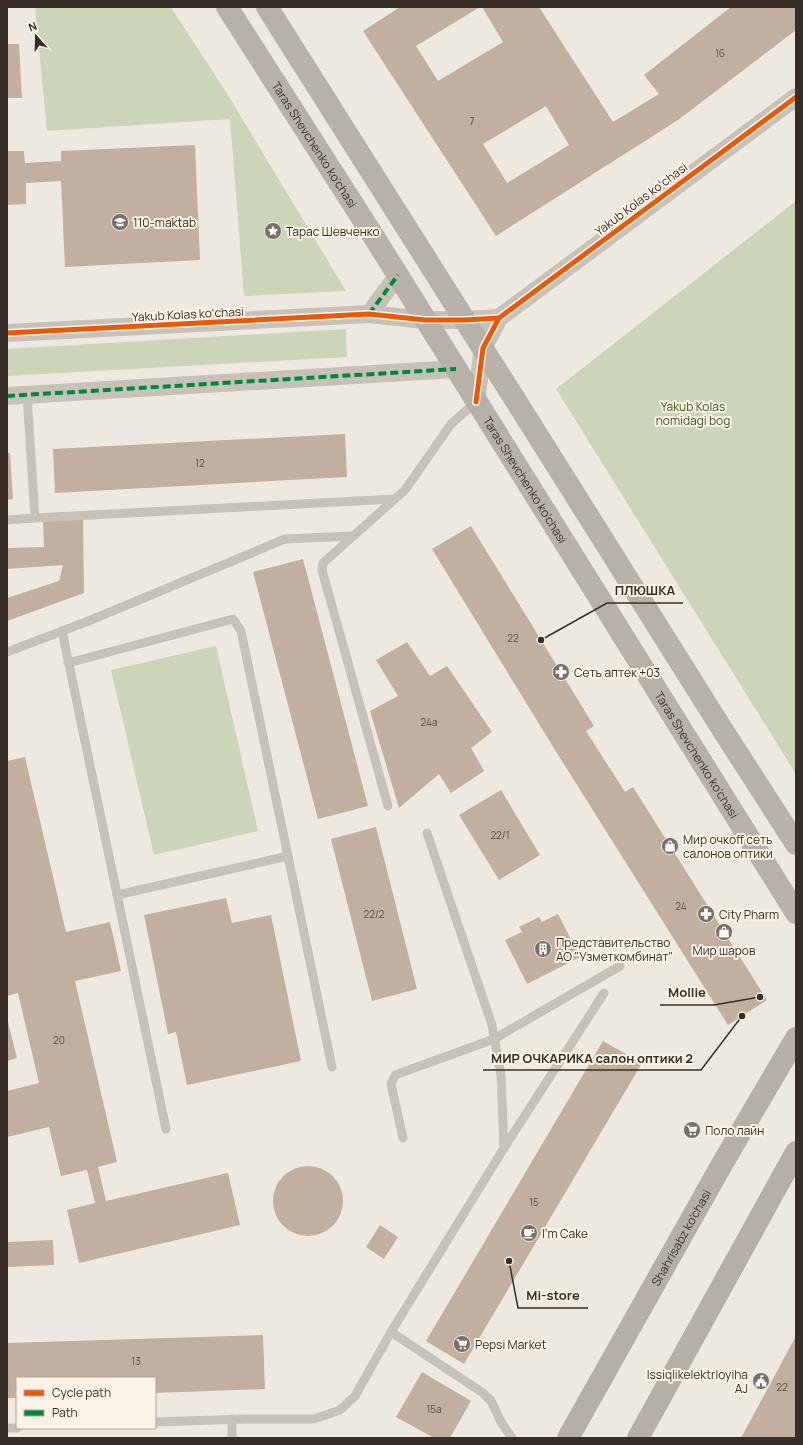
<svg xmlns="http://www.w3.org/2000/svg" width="803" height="1445" font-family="Manrope,sans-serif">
<rect width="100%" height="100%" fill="#eee9e0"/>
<g fill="#ccd5b8">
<path d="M35,7H171L231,100L346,291L244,296L230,119L47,131Z"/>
<path d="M796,201V774L556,389Z"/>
<path d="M346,329L347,357L7,376V349Z"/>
<path d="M216,646L258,831L154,855L111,670Z"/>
</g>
<g fill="#c3afa0" fill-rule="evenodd">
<path d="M400,7H480L416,46L438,81L503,42L482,7H539L613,122L659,94L644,75L731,7H796V30L678,120L496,236L363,31ZM546,106L569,145L507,183L483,144Z"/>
<path d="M7,44H19L22,98H7Z"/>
<path d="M195,145L200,260L65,267L61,181L26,183V204L7,205V151H24L25,163L61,161V151Z"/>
<path d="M345,434L347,477L55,493L53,449Z"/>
<path d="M7,453H10L13,499L7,500Z"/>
<path d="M83,519L84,593L7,621V598L59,581L63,565L7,569V548L44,547L43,521Z"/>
<path d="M471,526L594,726L586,731L625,792L633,787L767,1000L728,1025L555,750L432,549Z"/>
<path d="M303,559L368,806L318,819L253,572Z"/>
<path d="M407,642L430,676L447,666L492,732L471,748L484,771L451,793L439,774L399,808L370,711L398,696L376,660Z"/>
<path d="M25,757L66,932L110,922L121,971L75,981L117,1162L98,1167L106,1201L228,1173L240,1225L79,1263L67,1210L95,1203L87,1170L61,1176L49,1127L7,1137V1091L39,1083L18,993L7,996V761Z"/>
<path d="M501,790L540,855L499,880L459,815Z"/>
<path d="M376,827L417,989L372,1001L331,839Z"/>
<path d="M226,898L232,923L271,915L301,1061L187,1085L176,1032L168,1034L144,915Z"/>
<path d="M558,914L580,957L527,984L505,940L522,932L519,927L539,917L542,922Z"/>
<path d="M7,1018L17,1058L7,1061Z"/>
<path d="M603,1041L642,1063L464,1364L426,1341Z"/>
<circle cx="308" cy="1201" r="35"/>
<path d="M380,1225L398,1237L384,1259L366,1247Z"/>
<path d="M53,1240L54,1265L7,1267V1242Z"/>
<path d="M263,1335L265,1389L155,1393V1378H17V1398H7V1343Z"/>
<path d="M796,1336V1438H741Z"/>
<path d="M422,1372L471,1401L450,1438H434L396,1417Z"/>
</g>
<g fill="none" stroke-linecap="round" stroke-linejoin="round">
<g stroke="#c7c1b9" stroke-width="9">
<path d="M35,518L394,499"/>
<path d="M7,520L35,518L27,395"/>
<path d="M62,631L166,1129"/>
<path d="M7,652L86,622L285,539L352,536"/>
<path d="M68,663L233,619L241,631L332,1067"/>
<path d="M388,806L322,570L323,563L405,490L451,424L476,402"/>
<path d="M427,833L492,1025L501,1075L504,1148L391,1332L483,1393L491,1401L501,1422L512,1438"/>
<path d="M117,895L288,856"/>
<path d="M403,1138L391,1084L395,1075L494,1039L620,966"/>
<path d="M504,1148L604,993"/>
<path d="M232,1419V1438"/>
<path d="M155,1422L246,1419H314L340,1410L355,1396L391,1332"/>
<path d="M7,1428H17"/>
</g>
<g stroke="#c7c1b9" stroke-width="18">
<path d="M369,314L398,275"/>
<path d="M7,333L369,314L425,320H465L499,318"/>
<path d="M7,396L456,369"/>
<path d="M476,402L483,348L499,318L796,97"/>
</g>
<g stroke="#b8b1a9" stroke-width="22">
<path id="s1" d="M227,7L374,237L796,913"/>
<path d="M267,7L533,428L722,729L796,844"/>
</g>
<g stroke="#b5afa8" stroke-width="22">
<path id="s2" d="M568,1438L721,1166L796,1038"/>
<path d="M638,1438L796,1152"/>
</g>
<g stroke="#00873e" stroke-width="4" stroke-dasharray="8 4" stroke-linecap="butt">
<path d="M369,314L398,275"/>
<path d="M7,396L456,369"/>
</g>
<g stroke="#fbf4e6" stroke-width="8">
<g id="cycleway">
<path d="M7,333L369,314L425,320H465L499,318"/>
<path d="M476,402L483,348L499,318L796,97"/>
</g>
</g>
<use href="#cycleway" stroke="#e8590c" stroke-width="5"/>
</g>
<defs>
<g id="school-disc" transform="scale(0.9)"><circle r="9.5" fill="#786f68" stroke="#fbf4e6"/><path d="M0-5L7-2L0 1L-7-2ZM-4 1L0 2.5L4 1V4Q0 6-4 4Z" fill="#fff"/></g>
<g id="sight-disc" transform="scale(0.9)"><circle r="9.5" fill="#786f68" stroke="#fbf4e6"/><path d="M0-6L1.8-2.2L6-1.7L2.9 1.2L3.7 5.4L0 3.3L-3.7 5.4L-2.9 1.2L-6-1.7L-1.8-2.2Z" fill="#fff"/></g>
<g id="pharmacy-disc" transform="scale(0.9)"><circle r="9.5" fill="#786f68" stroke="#fbf4e6"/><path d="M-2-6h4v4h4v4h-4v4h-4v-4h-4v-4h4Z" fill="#fff"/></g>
<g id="shop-disc" transform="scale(0.9)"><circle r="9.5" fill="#786f68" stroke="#fbf4e6"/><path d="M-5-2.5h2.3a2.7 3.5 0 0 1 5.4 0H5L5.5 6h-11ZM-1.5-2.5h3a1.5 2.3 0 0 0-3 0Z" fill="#fff"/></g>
<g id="building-disc" transform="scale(0.9)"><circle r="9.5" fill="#786f68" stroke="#fbf4e6"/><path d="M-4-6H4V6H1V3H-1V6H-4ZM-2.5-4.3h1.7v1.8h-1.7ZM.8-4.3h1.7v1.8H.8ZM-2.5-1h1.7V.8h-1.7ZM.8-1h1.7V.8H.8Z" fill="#fff"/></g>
<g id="supermarket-disc" transform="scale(0.9)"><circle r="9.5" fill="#786f68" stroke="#fbf4e6"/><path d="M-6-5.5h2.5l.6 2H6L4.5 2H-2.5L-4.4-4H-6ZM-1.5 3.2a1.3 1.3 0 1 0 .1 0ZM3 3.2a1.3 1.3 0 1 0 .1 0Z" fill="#fff"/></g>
<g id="cafe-disc" transform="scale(0.9)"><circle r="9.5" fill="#786f68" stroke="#fbf4e6"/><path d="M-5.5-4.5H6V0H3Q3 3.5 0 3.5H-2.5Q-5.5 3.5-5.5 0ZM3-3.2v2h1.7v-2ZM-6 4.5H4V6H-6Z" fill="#fff"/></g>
<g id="civic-disc" transform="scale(0.9)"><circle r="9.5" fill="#786f68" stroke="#fbf4e6"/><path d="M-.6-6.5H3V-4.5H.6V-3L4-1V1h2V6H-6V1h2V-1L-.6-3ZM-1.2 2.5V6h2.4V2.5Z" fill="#fff"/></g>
</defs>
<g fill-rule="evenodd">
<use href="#school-disc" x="120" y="222"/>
<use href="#sight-disc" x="273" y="231"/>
<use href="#pharmacy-disc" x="561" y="672"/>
<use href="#shop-disc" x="670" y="846"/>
<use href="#pharmacy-disc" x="706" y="914"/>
<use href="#shop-disc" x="724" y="932"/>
<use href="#building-disc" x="543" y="949"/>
<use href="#supermarket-disc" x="692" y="1130"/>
<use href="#cafe-disc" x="529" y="1233"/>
<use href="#supermarket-disc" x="462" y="1344"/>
<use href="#civic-disc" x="761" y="1381"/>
</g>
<g text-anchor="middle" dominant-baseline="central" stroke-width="4" stroke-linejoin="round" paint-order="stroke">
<g font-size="10" fill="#5b4e45">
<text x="720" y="53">16</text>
<text x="472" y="121">7</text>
<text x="200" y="463">12</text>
<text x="513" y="638">22</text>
<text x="429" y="722">24a</text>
<text x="500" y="835">22/1</text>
<text x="681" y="906">24</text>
<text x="374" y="914">22/2</text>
<text x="59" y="1040">20</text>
<text x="534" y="1202">15</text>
<text x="136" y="1361">13</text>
<text x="782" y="1387">22</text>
<text x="434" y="1409">15a</text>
</g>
<g font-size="12" fill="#382e27" stroke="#fbf4e6">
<text stroke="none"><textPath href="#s1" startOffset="163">Taras Shevchenko ko'chasi</textPath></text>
<text transform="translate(641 199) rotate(-37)">Yakub Kolas koʻchasi</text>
<text transform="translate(188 314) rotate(-3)">Yakub Kolas koʻchasi</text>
<text stroke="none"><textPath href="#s1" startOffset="559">Taras Shevchenko ko'chasi</textPath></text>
<text stroke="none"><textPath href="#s1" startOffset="883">Taras Shevchenko ko'chasi</textPath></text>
<text stroke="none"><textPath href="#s2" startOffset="230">Shahrisabz ko'chasi</textPath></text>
</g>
<g font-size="12" fill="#382e27" stroke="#fbf4e6" text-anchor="start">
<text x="133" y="222">110-maktab</text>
<text x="286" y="231">Тарас Шевченко</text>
<text x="574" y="672">Сеть аптек +03</text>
<text x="683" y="839">Мир очкоff сеть<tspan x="683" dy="14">салонов оптики</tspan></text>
<text x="719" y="914">City Pharm</text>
<text x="556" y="942">Представительство<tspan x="556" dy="14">АО "Узметкомбинат"</tspan></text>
<text x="724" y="950" text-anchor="middle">Мир шаров</text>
<text x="705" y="1130">Поло лайн</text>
<text x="542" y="1233">I'm Cake</text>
<text x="475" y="1344">Pepsi Market</text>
<text x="748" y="1374" text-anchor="end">Issiqlikelektrloyiha<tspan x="748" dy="14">AJ</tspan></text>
</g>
<g font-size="12" fill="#405828" stroke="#fbf4e6">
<text x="693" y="406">Yakub Kolas<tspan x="693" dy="14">nomidagi bog</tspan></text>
</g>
</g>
<path fill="none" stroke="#382e27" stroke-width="1.5" d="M541 640L607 603H683M760 997L714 1005H660M742 1016L701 1070H483M509 1261L518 1308H588"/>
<g fill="#382e27" stroke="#fbf4e6" stroke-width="1.5">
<circle cx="541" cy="640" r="4"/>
<circle cx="760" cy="997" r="4"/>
<circle cx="742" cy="1016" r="4"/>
<circle cx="509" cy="1261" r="4"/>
</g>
<g font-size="13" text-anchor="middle" font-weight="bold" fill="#382e27" stroke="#fbf4e6" stroke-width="4" stroke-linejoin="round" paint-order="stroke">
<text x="645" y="595">ПЛЮШКА</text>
<text x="687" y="997">Mollie</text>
<text x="592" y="1063">МИР ОЧКАРИКА салон оптики 2</text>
<text x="553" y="1300">Mi-store</text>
</g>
<rect width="803" height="1445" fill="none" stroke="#382e27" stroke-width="16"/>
<rect x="16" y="1377" width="140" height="52" fill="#fbf4e6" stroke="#ada59a"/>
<rect x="24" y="1390" width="20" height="6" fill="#e8590c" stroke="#ada59a"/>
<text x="52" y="1397" font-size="12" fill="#382e27">Cycle path</text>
<rect x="24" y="1410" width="20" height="6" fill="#00873e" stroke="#ada59a"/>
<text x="52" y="1417" font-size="12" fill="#382e27">Path</text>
<g transform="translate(36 36) rotate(340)" stroke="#fbf4e6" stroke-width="3" paint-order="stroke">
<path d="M0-3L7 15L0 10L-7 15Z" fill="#382e27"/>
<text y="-6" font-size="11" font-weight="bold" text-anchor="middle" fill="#382e27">N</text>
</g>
</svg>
